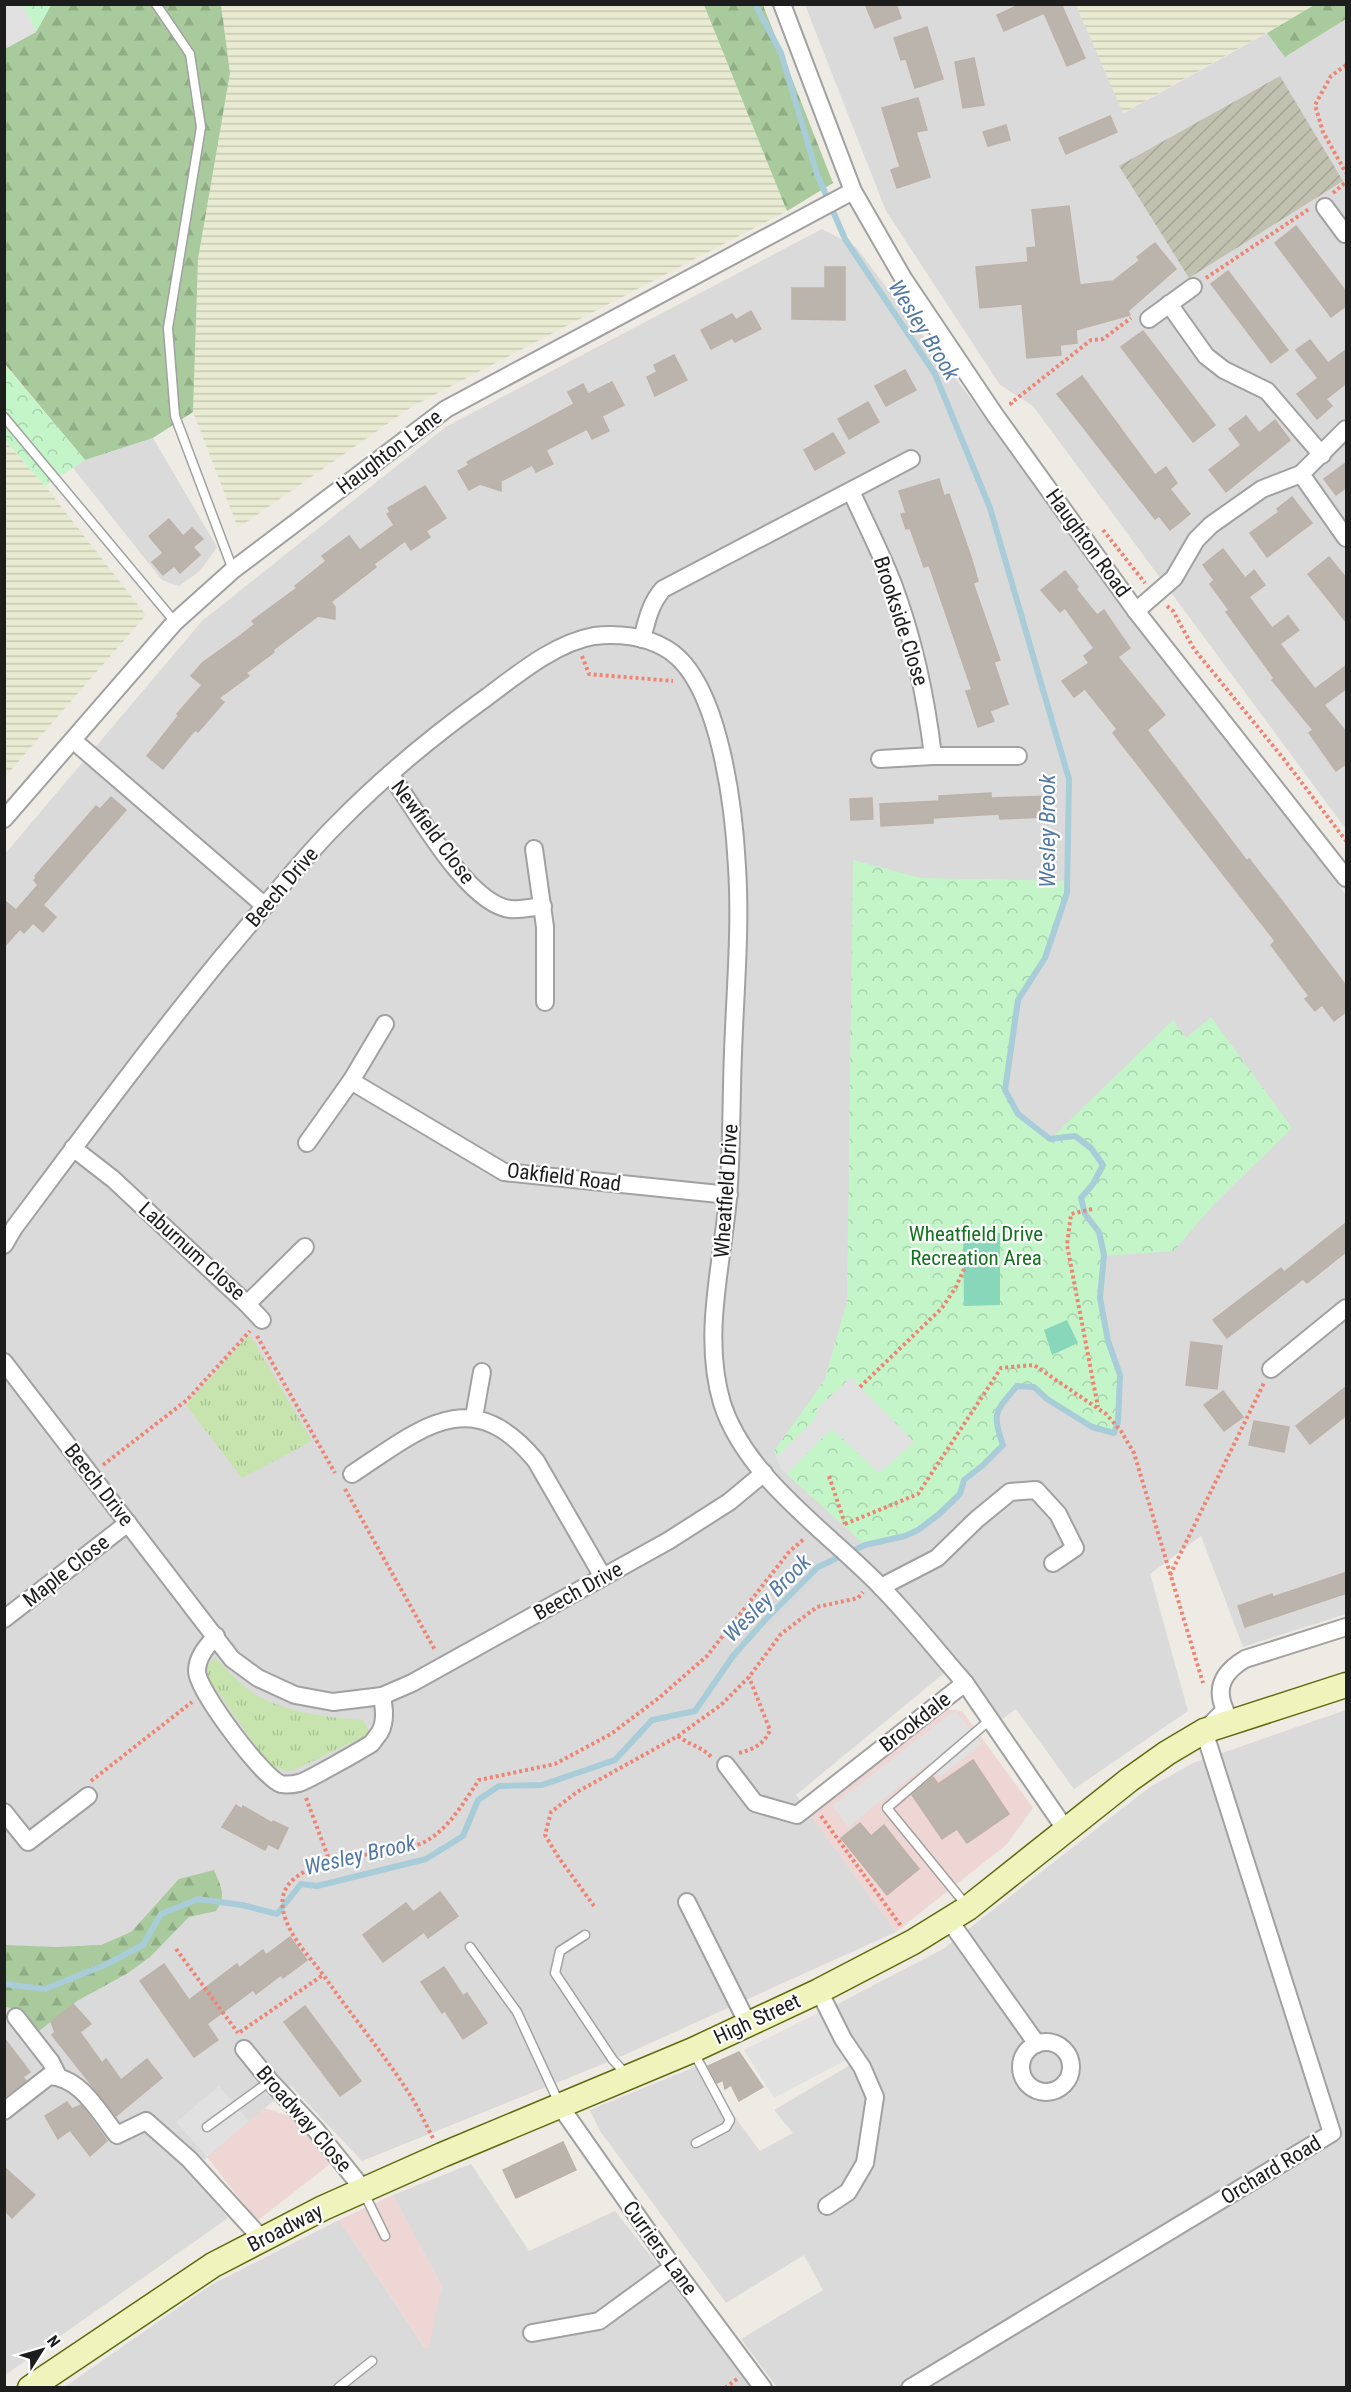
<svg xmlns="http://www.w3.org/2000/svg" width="1351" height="2392" font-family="'Roboto Condensed',sans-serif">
<defs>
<pattern id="construction-furrows" width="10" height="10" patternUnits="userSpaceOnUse" patternTransform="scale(1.5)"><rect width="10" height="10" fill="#c1c1b0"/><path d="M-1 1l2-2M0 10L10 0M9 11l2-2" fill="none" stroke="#a5a597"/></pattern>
<pattern id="farmland-rules" width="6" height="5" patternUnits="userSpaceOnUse" patternTransform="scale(1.5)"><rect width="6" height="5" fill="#e8ebd1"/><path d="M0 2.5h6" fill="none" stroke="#c7c9b3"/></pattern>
<pattern id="grass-tufts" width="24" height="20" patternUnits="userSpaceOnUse" patternTransform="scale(1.5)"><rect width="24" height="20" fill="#c7e4ae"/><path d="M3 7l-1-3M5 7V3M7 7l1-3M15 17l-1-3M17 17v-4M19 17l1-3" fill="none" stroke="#aac395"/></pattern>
<pattern id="forest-firs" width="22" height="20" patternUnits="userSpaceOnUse" patternTransform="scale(1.5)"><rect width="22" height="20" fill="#a8ca9c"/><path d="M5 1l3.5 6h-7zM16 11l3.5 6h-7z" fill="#90ad86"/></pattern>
<pattern id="park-crowns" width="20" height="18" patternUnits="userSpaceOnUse" patternTransform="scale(1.5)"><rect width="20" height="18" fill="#c4f5c9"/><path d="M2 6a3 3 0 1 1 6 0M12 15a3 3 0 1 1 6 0" fill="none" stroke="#a8d2ac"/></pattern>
</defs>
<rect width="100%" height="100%" fill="#eeebe4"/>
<g fill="#dbdada">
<path d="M805,5H1076L1124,113L1267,33L1285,57L1346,19V829L1033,406L1000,385L886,211Z"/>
<path d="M822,229L856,247L1346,895V1614L1243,1647L1201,1536L1150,1574L1188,1711L1074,1789L1016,1709L1001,1720L959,1661L796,1795L896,1932L613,2060L362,2161L291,2086L190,2172L228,2218L5,2375V854L202,621L447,426Z"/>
<path d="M153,438L217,547L200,571L179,586L162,580L73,468L85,460Z"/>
<path d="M1346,1710V2387H777L741,2339L823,2290L804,2255L726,2303L600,2131L590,2110L697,2066L760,2151L793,2133L774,2110L862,2058L832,2007L943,1949L1150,1787L1193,1763Z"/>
<path d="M471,2164L529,2251L615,2211L754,2387L63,2388L211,2285L339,2220L425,2348L442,2287L393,2195Z"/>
</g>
<g fill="#edd6d4">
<path d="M945,1709L962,1711L1033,1808L1006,1845L896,1932L811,1816Z"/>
<path d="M265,2108L292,2117L330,2164L257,2221L207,2157Z"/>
<path d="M393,2195L442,2287L429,2347L426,2349L339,2220Z"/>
</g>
<path fill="url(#construction-furrows)" d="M1280,76L1343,181L1189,278L1119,166Z"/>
<g fill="url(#farmland-rules)">
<path d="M221,5H704L787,211L413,406L238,528L193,412L198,259L230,73Z"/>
<path d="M1076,5H1316L1123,113Z"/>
<path d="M4,440L45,486L146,615L5,777Z"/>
</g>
<g fill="url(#grass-tufts)">
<path d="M248,1336L251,1337L312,1441L242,1478L186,1405Z"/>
<path d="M215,1658C227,1669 238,1682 250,1691C284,1713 324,1717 363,1720L369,1730L365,1736L294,1770L286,1771L270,1766L208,1678C204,1668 208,1665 215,1658Z"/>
</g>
<g fill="url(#forest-firs)">
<path d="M1316,4L1346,5V19L1285,57L1267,33Z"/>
<path d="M51,5H221L230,73L198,259L193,412L153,438L85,460L5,364L4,49L36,32Z"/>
<path d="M704,5H763L833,183L787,211Z"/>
<path d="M214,1870C221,1888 227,1894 216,1911L189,1917L150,1957L128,1973L77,2001L39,2031L20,2009L5,2007V1945L56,1947L101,1945L131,1932L179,1879Z"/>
</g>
<g fill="url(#park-crowns)">
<path d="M23,5H51L36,32Z"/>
<path d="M4,364L85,460L45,486L5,440Z"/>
<path d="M853,860L921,878L1067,881L1045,958L1018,1000L1005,1089L1018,1114L1051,1139L1173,1020L1186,1038L1211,1017L1292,1128L1213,1205L1174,1251L1104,1256L1100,1298L1108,1341L1120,1375L1118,1422L1114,1433L1092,1427L1047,1399L1034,1387L1017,1386C996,1412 992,1412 1003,1445L982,1466L964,1480L960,1494L938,1515L905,1536L865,1545L781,1469L774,1451L824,1381L847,1302Z"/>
</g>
<g fill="#88d7bb">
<path d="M963,1230L1000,1233V1305L964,1306Z"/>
<path d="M1067,1320L1078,1343L1052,1355L1044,1330Z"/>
</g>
<g fill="#e1e1e1">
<path d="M5,4L23,5L36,32L5,49Z"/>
<path d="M851,1377L914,1442L879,1473L833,1430L828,1432L787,1474L781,1469L776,1457L816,1418L817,1409Z"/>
<path d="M955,1710L982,1744L940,1777L929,1763L848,1827L832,1806Z"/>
<path d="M818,2013L848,2059L774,2098L744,2050Z"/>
<path d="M219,2086L249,2121L207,2157L176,2122Z"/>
</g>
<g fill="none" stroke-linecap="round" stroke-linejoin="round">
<path stroke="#a8ccd8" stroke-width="6" d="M4,1984L45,1989L107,1964L143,1945L161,1914L198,1899L242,1905L277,1914L301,1884L317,1886L426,1859L463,1836L478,1800L499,1786L542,1785L615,1760L652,1720L695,1711L733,1656L766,1619L818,1567L865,1545L905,1536L918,1530L938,1515L960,1494L964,1480L982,1466L1003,1445C991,1412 996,1411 1017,1386L1034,1387L1047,1399L1092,1427L1114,1433L1118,1422L1120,1375L1108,1341L1100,1298L1104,1255L1099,1232L1085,1214L1081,1198L1093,1184L1103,1165L1091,1148L1075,1136L1050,1139L1018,1114L1005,1090L1018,1000L1045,958L1067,893L1069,779L990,508L935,374L845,239L817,174L781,53L755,4"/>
</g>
<g fill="#bab4ad" stroke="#beb2a8" stroke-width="1.5">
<path d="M865,4H896L901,18L875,28Z"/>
<path d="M1021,4H1064L1062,6L1085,58L1067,66L1044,13L1004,31L997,15Z"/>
<path d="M927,27L943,79L915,88L906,59L901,60L894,38Z"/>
<path d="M974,58L984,105L963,108L955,62Z"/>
<path d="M918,98L927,130L916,132L930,177L897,188L891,170L900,167L882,108Z"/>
<path d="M1110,116L1117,132L1066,154L1059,138Z"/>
<path d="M1006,125L1010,140L988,146L983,132Z"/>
<path d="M1069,206L1080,285L1113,281L1140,260L1137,257L1155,243L1176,269L1128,311L1130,315L1076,330L1077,343L1060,345L1061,355L1027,358L1022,304L980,308L976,267L1028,262L1027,248L1036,247L1032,210Z"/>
<path d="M1296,226L1347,293V305L1331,317L1275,243Z"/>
<path d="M825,267H845V320L792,319V288H825Z"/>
<path d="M1228,271L1288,350L1271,363L1211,284Z"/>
<path d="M751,311L761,329L735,342L732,338L711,349L701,330L732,314L736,320Z"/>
<path d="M1143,331L1215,425L1193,442L1121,347Z"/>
<path d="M1310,340L1328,363L1347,349V383L1326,399L1332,406L1317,419L1297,394L1318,378L1296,350Z"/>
<path d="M674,355L687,380L655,396L647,377L657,372L654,365Z"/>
<path d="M905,370L916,390L886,406L875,386Z"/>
<path d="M1082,376L1155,475L1166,467L1177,483L1170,489L1190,514L1170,530L1159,516L1155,519L1057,394Z"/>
<path d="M612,382L624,405L602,416L609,431L592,439L587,429L546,450L553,464L536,472L532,465L501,481V491L480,484L469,490L458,471L469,465L467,462L574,404L568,392L583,384L588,394Z"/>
<path d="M868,402L879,422L849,439L838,419Z"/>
<path d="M1246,416L1259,433L1275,420L1290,440L1226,492L1209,470L1241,445L1229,429Z"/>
<path d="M833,433L845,453L815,470L804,450Z"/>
<path d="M1347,462V487L1336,495L1324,479Z"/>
<path d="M939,479L944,496L949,494L971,557L978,581L973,583L1000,660L994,662L1008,704L990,711L994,721L978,727L966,691L972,690L929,565L924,567L910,528L906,529L901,514L906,513L899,491Z"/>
<path d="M425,486L446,518L426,531L430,537L411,550L405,541L374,564L376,567L331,602L335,607V619L318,616L273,650L274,652L246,673L249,676L219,698L224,702L198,732L195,730L163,769L147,756L179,715L177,714L202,685L191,676L202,663L241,635L255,624L252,621L297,588L295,586L326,561L322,556L349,536L360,550L394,525L387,514L390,512L388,508Z"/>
<path d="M1292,497L1312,523L1267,557L1250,533L1279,512L1277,509Z"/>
<path d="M169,519L183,536L192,528L203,539L193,547L200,555L180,573L174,566L163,575L152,562L163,553L149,536Z"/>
<path d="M1223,549L1245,578L1254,570L1265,585L1249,597L1272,628L1288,616L1299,630L1280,644L1315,689L1347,665V688L1324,705L1347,733V763L1336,771L1309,733L1313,730L1272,680L1274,678L1226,612L1229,610L1210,584L1214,580L1203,565Z"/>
<path d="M1329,557L1347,579V623L1308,574Z"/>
<path d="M1065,571L1078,587L1076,589L1097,615L1104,610L1130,648L1118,657L1165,715L1147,730L1247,861L1249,859L1279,897L1347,987V1011L1334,1021L1322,1005L1315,1011L1305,999L1309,996L1271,945L1275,941L1113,733L1117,729L1085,689L1074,697L1062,681L1089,663L1084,656L1094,648L1065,608L1060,612L1041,590Z"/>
<path d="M991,793V798L1050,796L1051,817L1000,819L999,814L933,818V823L881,826L880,804L939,801V796Z"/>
<path d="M111,797L126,810L43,905L56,917L43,932L33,923L24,933L20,929L4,947V900L16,910L38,885L34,880L36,878L35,876L96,806L100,809Z"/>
<path d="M872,798L873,819L851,820L850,799Z"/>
<path d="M1347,1222V1251L1307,1283L1303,1279L1227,1338L1213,1320L1281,1268L1284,1272Z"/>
<path d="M1191,1342L1222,1346L1217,1389L1186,1385Z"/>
<path d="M1347,1386V1415L1310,1444L1296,1426Z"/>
<path d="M1223,1391L1243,1417L1224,1431L1204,1405Z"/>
<path d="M1254,1421L1289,1427L1284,1452L1249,1445Z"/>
<path d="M1347,1572V1593L1245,1627L1238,1606L1272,1594L1273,1597Z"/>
<path d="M973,1760L1009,1814L967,1843L957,1829L942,1839L912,1795L933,1777L938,1784Z"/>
<path d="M236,1805L242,1809L243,1806L272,1823L273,1821L288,1828L278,1849L268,1844L265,1850L222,1827Z"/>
<path d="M860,1823L871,1836L884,1825L919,1869L887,1895L841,1838Z"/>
<path d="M440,1892L458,1916L428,1938L424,1932L383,1962L363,1935L406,1903L413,1912Z"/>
<path d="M290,1937L307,1960L283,1978L281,1975L256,1994L253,1990L207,2024L218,2040L194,2057L140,1981L164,1964L189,2000L237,1964L239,1968L263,1950L266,1955Z"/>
<path d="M444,1967L463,1996L467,1993L487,2023L463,2039L445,2011L442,2013L421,1982Z"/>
<path d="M73,2004L91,2024L80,2032L102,2063L106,2059L121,2080L147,2059L162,2078L116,2116L52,2035L55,2032L51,2022Z"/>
<path d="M305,2006L361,2081L340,2096L284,2022Z"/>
<path d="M4,2038L30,2072L23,2077L26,2081L4,2097Z"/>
<path d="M739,2052L763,2087L739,2101L731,2085L725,2089L723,2080L717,2083L708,2066Z"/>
<path d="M67,2102L72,2109L81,2105L107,2141L90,2156L70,2130L58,2139L45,2116Z"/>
<path d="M563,2142L576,2170L516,2198L503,2170Z"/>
<path d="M4,2167L35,2195L12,2218L4,2210Z"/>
</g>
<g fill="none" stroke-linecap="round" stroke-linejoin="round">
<g stroke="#a1a1a1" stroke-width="11">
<g id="lane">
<path d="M156,4L190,54L201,127L168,328L175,416L233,570"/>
<path d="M4,417L175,622"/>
<path d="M967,1906L887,1808L991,1719"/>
<path d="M585,1935L560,1951L555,1973L613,2060L626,2074"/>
<path d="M470,1947L517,2012L559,2103"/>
<path d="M694,2053L730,2120L726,2127L696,2143"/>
<path d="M207,2127L270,2081"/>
<path d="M364,2193L385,2236"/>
<path d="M338,2388L372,2361"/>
</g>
</g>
<g stroke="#a1a1a1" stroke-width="20">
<g id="street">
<path d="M782,4L853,191L903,278L995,415L1136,611L1346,878"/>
<path d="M1325,207L1345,234L1346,233"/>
<path d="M1169,304L1206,356L1224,370L1267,391L1322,455"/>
<path d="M1149,319L1193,287"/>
<path d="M1301,474L1346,538"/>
<path d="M851,491C865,522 881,553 893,584C914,640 926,697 933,756"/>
<path d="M1136,611L1174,578L1196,540L1211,525L1262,489L1301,474L1346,429"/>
<path d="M642,639C647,620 650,604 663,589L911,459"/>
<path d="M74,741L265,906"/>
<path d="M880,759L933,756H1018"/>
<path d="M390,774C415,808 467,904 510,909C520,910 533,907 543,906"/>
<path d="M4,819L175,622L233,570L446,409L853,191"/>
<path d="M534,849L545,927V1002"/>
<path d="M351,1081L504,1172L729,1195"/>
<path d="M307,1143L351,1081L385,1024"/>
<path d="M73,1148L113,1179L247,1304L305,1247"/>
<path d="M4,1245L14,1228C82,1137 150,1045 222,957C260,913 296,865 337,824C383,777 434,735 487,697C518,674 555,643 594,636C617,633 645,636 665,648C720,678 734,810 737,867C741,929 735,992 733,1053C731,1101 732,1150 728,1198C722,1266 702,1336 722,1403C746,1479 831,1534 883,1589C912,1619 938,1652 965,1683"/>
<path d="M247,1304L262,1320"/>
<path d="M4,1362L232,1659L258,1678L295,1695L333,1702L382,1696L412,1683L668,1541L729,1502L764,1473"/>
<path d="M1271,1369L1346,1308"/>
<path d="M474,1417L482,1372"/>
<path d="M352,1474C419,1430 471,1381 536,1461L603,1577"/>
<path d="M881,1587L937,1558L976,1520L1010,1492L1036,1490L1058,1514L1075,1548L1053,1563"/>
<path d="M4,1619L128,1523"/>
<path d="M216,1636C207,1646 197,1657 197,1671C197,1690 263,1778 281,1784C286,1785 295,1784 299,1783C307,1781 365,1748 372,1743C374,1740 378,1735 380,1732C386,1721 384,1708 382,1696"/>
<path d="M726,1765L755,1803L797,1815L965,1683L1066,1830"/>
<path d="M4,1812L28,1842L88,1796"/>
<path d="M687,1902L748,2024"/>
<path d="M949,1920L1037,2044"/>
<path d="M819,1991L843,2039L862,2067L875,2097L865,2163L848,2192L827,2206"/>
<path d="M16,2017L51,2062L58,2076"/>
<circle cx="1046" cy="2067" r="25"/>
<path d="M244,2049L270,2081L315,2129L363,2189"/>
<path d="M560,2106L673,2267L763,2388"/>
<path d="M4,2111L49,2076C81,2077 99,2113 117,2135L146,2121L189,2159L262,2239"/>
<path d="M532,2333L599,2321L673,2267"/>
<path d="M910,2388L1332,2133L1204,1731L1225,1710C1214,1686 1225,1671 1245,1659L1346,1627"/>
</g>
</g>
<g stroke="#5e6b0d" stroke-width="27">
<path id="secondary" d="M30,2388L213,2265L323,2208L442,2155L693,2050L819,1991L913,1942L968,1908L1129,1780L1167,1753L1204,1731L1346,1685"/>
</g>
<g stroke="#ee8574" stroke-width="4" stroke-dasharray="3 3" stroke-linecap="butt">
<path d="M1346,65L1331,76L1315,105L1323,132L1346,173"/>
<path d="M1333,193L1346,182"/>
<path d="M1206,278L1309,209"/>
<path d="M1012,405L1011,403L1091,340L1103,339L1131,318"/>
<path d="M1103,530L1145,583"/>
<path d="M1167,606L1173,611L1194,649L1283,758L1346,841"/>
<path d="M582,656L589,674L673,681"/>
<path d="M1092,1209L1071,1214L1067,1245L1098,1407"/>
<path d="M257,1336L335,1473"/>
<path d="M860,1387L942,1308L956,1287L964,1269"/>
<path d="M103,1465L187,1400L250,1331"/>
<path d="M829,1476L845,1524L843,1525"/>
<path d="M345,1489L435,1650"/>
<path d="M845,1524L918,1494L1001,1368L1034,1365L1106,1414L1121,1431L1134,1453L1203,1683"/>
<path d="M1170,1575L1264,1383"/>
<path d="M678,1736C689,1745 703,1747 712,1758"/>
<path d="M739,1753C753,1749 764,1745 770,1730L749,1677"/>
<path d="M91,1781L192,1702"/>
<path d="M306,1798L330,1862"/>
<path d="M821,1816L901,1926"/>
<path d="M594,1906L559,1858L545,1835L551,1812L577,1792L678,1736L721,1705L749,1677L781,1634L817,1607L858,1598L863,1592"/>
<path d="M176,1949L238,2033"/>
<path d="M240,2032L323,1975"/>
<path d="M433,2138C426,2125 420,2111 412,2098C387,2058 356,2021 329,1983C313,1959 289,1939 283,1910C273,1854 384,1857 417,1845C446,1835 463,1803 479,1780L555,1764L611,1734L660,1697L707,1656L789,1552L805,1538"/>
<path d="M725,2388L737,2379"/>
</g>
<use href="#lane" stroke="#fff" stroke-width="8"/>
<use href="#street" stroke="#fff" stroke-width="16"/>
<use href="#secondary" stroke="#eff4bc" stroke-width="24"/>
</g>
<g text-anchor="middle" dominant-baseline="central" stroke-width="4.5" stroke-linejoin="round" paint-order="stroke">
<g font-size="21" fill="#1d1d1d" stroke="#fff">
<text transform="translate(389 452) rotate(-37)">Haughton Lane</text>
<text transform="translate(1088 543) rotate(54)">Haughton Road</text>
<text transform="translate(901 621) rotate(72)">Brookside Close</text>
<text transform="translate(433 832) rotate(53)">Newfield Close</text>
<text transform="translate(282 887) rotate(-49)">Beech Drive</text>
<text transform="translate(564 1177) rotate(7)">Oakfield Road</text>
<text transform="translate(726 1191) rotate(-86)">Wheatfield Drive</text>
<text transform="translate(192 1251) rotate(42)">Laburnum Close</text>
<text transform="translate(99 1485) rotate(52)">Beech Drive</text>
<text transform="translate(66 1571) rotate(-38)">Maple Close</text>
<text transform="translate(578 1591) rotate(-29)">Beech Drive</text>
<text transform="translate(915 1722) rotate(-38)">Brookdale</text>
<text transform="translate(757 2019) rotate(-25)">High Street</text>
<text transform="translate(304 2119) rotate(49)">Broadway Close</text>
<text transform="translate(1271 2170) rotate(-31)">Orchard Road</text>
<text transform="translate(285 2228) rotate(-27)">Broadway</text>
<text transform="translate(660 2248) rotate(54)">Curriers Lane</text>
</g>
<g font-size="21" fill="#14731f" stroke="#fff">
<text x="976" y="1234">Wheatfield Drive<tspan x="976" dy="24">Recreation Area</tspan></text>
</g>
<g font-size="22" font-style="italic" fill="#5279a5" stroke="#fff">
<text transform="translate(924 330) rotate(58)">Wesley Brook</text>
<text transform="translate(1047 831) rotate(-90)">Wesley Brook</text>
<text transform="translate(767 1598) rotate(-45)">Wesley Brook</text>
<text transform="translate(360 1855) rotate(-13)">Wesley Brook</text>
</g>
</g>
<rect width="1351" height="2392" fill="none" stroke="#1d1d1d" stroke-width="12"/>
<g transform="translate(42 2350) rotate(53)" stroke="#ffffff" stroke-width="4.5" paint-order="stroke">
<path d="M0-4.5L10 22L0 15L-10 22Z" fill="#1d1d1d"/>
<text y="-9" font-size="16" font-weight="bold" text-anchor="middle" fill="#1d1d1d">N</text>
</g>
</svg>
